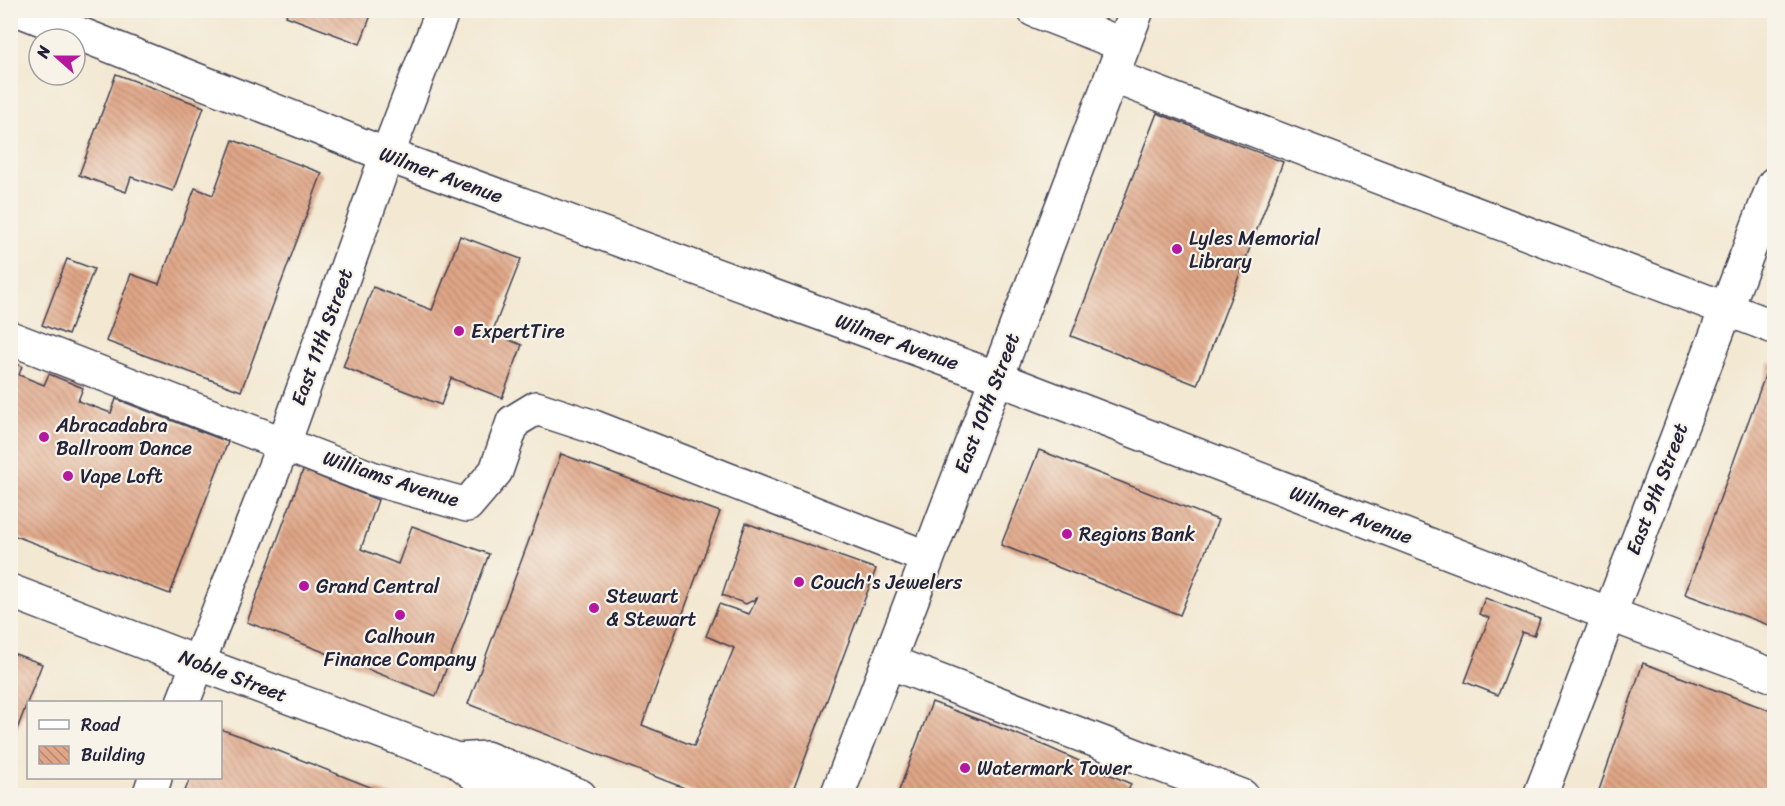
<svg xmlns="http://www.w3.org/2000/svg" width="1785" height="806" viewBox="0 0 1785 806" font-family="Sriracha,sans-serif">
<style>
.building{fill:url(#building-back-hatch)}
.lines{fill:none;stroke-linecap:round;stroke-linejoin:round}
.minor-casing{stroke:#414052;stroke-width:36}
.major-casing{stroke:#414052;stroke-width:36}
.minor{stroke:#fff;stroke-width:33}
.major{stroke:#fff;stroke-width:33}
.poi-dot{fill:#b5179e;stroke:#f7f3e8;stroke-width:2}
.labels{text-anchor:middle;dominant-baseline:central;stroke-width:4.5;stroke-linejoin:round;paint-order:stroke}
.street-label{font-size:20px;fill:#22223b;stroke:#f7f3e8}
.poi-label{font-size:20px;fill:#22223b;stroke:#f7f3e8;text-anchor:start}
</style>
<defs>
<pattern id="building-back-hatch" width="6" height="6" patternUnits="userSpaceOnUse" patternTransform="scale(1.5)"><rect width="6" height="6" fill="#e0a687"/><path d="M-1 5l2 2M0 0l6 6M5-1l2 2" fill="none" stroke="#b58770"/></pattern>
</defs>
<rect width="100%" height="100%" fill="#f7f3e8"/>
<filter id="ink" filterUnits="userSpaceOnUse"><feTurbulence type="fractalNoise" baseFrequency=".0167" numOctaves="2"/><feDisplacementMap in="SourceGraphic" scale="12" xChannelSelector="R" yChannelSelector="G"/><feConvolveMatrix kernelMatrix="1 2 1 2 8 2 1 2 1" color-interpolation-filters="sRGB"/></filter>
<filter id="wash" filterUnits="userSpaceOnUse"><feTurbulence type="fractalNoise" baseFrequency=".008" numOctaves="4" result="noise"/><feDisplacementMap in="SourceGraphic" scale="24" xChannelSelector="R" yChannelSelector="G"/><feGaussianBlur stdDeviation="1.35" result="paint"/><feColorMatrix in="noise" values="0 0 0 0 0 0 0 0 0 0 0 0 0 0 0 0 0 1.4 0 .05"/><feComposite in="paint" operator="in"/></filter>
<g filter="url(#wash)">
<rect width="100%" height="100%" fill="#f3e8d2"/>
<g id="blocks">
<!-- building -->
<path class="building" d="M288,10H373L360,44L286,16Z
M116,74L204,107L173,191L131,177L126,192L79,175Z
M1157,113L1283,162L1197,385L1071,336Z
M233,140L322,173L241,391L106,341L131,274L159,284L195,188L213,195Z
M460,236L521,259L492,333L522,345L502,398L451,378L441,405L343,367L373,287L432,310Z
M67,259L94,269L68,335L42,325Z
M10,362L22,366L19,375L44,385L49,374L83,388L78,401L111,413L116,399L228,442L170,594L10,534Z
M1770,362L1774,364V627L1685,594Z
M1039,450L1218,520L1180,615L1001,545Z
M561,454L720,512L642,725L694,746L734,648L706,636L719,604L749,614L757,598L746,604L722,595L746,523L876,569L791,796H705L468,704Z
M303,470L378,500L361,549L398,564L412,526L489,554L436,696L247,622Z
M1485,598L1540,619L1534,636L1522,632L1498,695L1465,682L1489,618L1479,614Z
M10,652L42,664L11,745H10Z
M1643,663L1774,712V796H1597Z
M932,702L1032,740L1131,784L1126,796H897Z
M220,729L243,737L393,796H183L190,778H220Z"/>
</g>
</g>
<g filter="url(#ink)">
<use href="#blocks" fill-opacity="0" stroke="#414052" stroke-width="1.5"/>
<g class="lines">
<defs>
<path id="minor" d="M19,10L387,155L997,378L1609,614L1774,676
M1034,10L1124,45
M1112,76L1774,327
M10,338L374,479L467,505L496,471L513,422L536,408L594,427L928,558
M889,662L1242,796
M183,702L284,443L387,155L443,10
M149,796L155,778
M837,796L1137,10
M1540,796L1774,184"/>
<path id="major" d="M10,591L198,663L457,760L492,788L509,796
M457,760L486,758L580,796"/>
</defs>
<!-- minor casing -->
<use href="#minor" class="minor-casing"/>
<!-- major casing -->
<use href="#major" class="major-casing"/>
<!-- minor -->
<use href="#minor" class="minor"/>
<!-- major -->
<use href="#major" class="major"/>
</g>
</g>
<!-- markers -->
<g class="poi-dot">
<circle cx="1177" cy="249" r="6"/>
<circle cx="459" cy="331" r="6"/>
<circle cx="44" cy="437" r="6"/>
<circle cx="68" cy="476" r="6"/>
<circle cx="1067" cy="534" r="6"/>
<circle cx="799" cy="582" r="6"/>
<circle cx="304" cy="586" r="6"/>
<circle cx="594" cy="608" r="6"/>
<circle cx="400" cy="615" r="6"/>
<circle cx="965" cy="768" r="6"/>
</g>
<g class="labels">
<!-- street labels -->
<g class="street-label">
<text transform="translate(441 175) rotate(20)">Wilmer Avenue</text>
<text transform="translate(322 337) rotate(-70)">East 11th Street</text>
<text transform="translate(897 342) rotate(20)">Wilmer Avenue</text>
<text transform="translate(987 403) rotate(-69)">East 10th Street</text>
<text transform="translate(391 479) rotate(18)">Williams Avenue</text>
<text transform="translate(1657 489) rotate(-69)">East 9th Street</text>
<text transform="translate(1351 515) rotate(21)">Wilmer Avenue</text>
<text transform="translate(233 676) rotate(21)">Noble Street</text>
</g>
<!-- poi labels -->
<g class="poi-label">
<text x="1189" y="238">Lyles Memorial<tspan x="1189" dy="23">Library</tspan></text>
<text x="471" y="331">ExpertTire</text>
<text x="56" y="425">Abracadabra<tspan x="56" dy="23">Ballroom Dance</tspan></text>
<text x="80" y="476">Vape Loft</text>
<text x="1079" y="534">Regions Bank</text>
<text x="811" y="582">Couch's Jewelers</text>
<text x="316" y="586">Grand Central</text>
<text x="606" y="596">Stewart<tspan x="606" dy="23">&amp; Stewart</tspan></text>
<text x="400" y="636" text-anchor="middle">Calhoun<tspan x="400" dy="23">Finance Company</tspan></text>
<text x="977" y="768">Watermark Tower</text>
</g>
</g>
<!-- margin -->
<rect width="1785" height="806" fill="none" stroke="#f7f3e8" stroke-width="36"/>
<!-- legend -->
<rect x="27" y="701" width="195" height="78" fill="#f7f3e8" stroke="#a29fa3" stroke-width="1.5"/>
<rect x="39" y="720" width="30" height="9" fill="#ffffff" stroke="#a29fa3" stroke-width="1.5"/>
<text x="81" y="731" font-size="18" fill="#22223b">Road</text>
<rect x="39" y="746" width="30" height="18" fill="url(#building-back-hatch)" stroke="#a29fa3" stroke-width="1.5"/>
<text x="81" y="761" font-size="18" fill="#22223b">Building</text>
<!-- north arrow -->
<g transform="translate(57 57) rotate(291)"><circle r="28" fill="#f7f3e8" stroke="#a29fa3" stroke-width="1.5"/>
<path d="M0-4.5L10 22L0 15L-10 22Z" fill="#b5179e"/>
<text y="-9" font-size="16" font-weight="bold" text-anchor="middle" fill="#22223b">N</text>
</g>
</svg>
